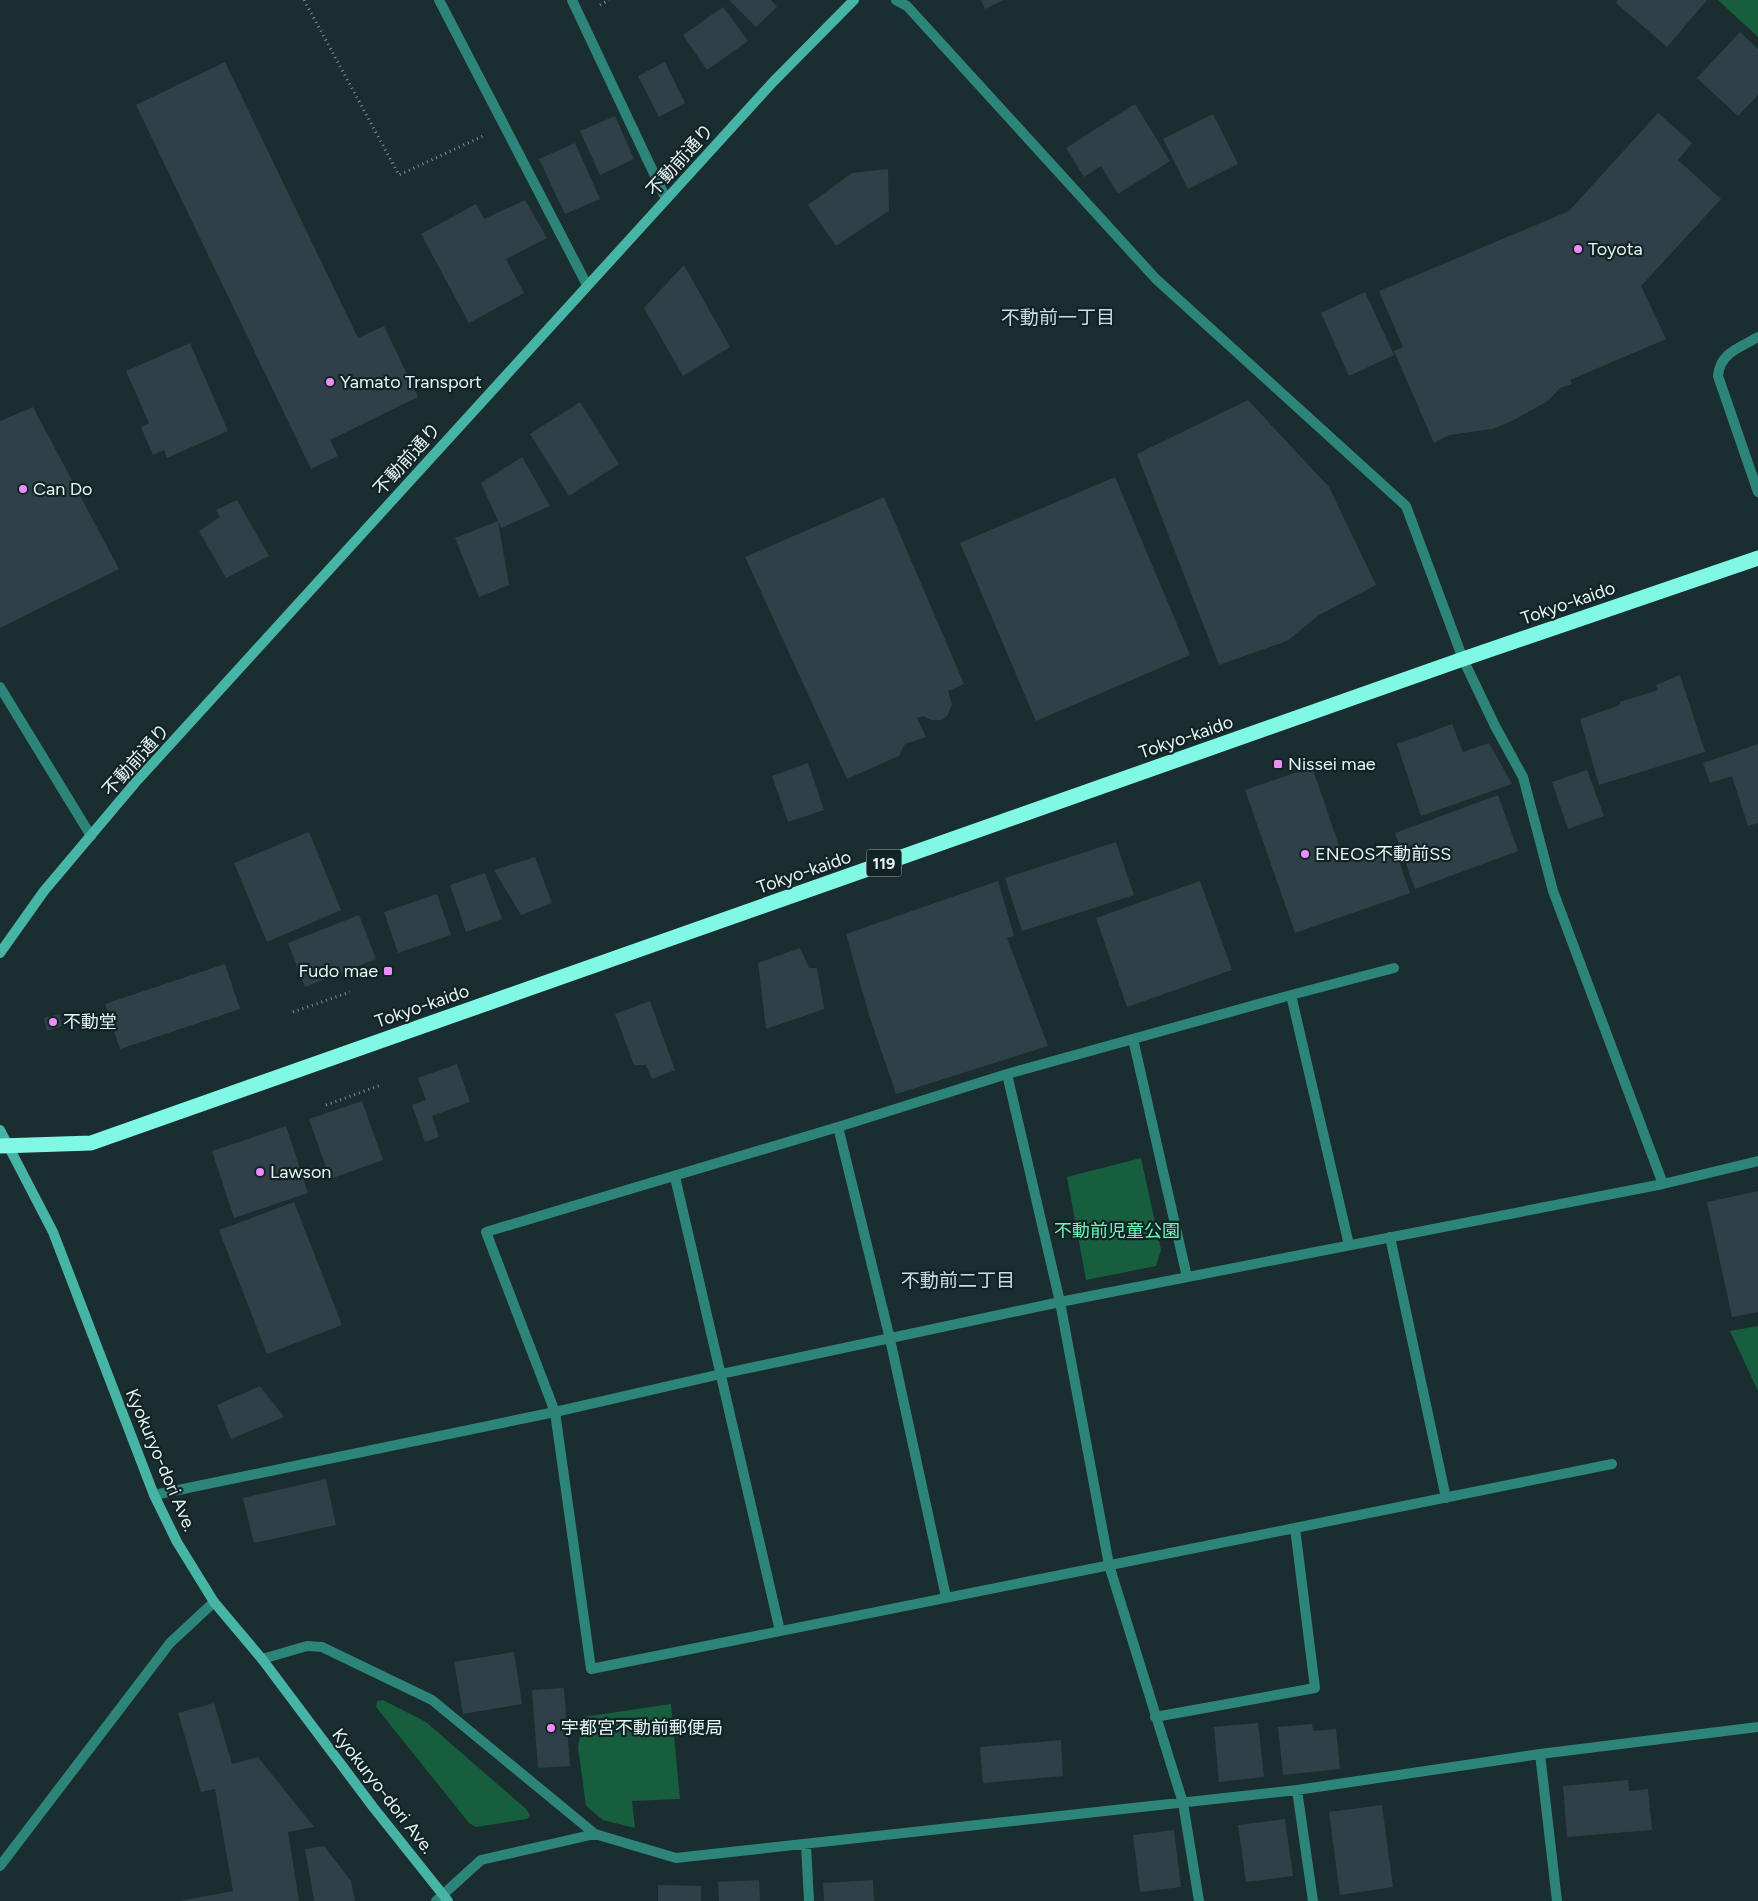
<svg xmlns="http://www.w3.org/2000/svg" width="1758" height="1901" viewBox="0 0 1758 1901" font-family="Figtree,'Noto Sans JP',sans-serif">
<style>
.green{fill:#175e3f}
.building{fill:#304048}
.lines{fill:none;stroke-linecap:round;stroke-linejoin:round}
.path{stroke:#7f8f91;stroke-width:3;stroke-dasharray:1 4;stroke-linecap:butt}
.lane{stroke:#2d857a;stroke-width:10}
.street{stroke:#2d857a;stroke-width:10}
.secondary{stroke:#47b5a6;stroke-width:10}
.highway{stroke:#7ff8e6;stroke-width:15}
.poi-dot{fill:#ee8cf8;stroke:#112325;stroke-width:2}
.labels{text-anchor:middle;dominant-baseline:central;stroke-width:4.5;stroke-linejoin:round;paint-order:stroke}
.shield{fill:#112325;stroke:#a8b5b7;stroke-width:1}
.shield-label{font-size:16px;font-weight:bold;fill:#e8f3f5}
.street-label{font-size:18px;fill:#e8f3f5;stroke:#112325}
.poi-label{font-size:18px;fill:#e8f3f5;stroke:#112325;text-anchor:start}
.park-label{font-size:18px;fill:#6cfbb6;stroke:#112325}
.neighbourhood-label{font-size:19px;fill:#c8dfe2;stroke:#112325}
</style>
<rect width="100%" height="100%" fill="#1a2d2f"/>
<!-- green -->
<path class="green" d="M1718,0H1758V37Z
M1141,1158L1161,1250L1156,1266L1086,1280L1067,1177Z
M1758,1326V1391L1730,1331Z
M383,1700L426,1722L526,1809L530,1815L527,1819L476,1827L469,1823L376,1707L377,1701Z
M671,1704L680,1799L632,1801L635,1828L603,1820L586,1806L578,1747L583,1717Z"/>
<!-- building -->
<path class="building" d="M729,0H771L777,7L756,27Z
M981,0H1004L985,9Z
M1618,0H1707L1667,47L1616,3Z
M723,7L748,41L707,70L683,35Z
M1740,32L1758,49V95L1738,116L1697,78Z
M225,62L358,338L384,326L418,397L330,440L338,456L311,469L136,105Z
M665,62L685,103L659,117L638,76Z
M1135,104L1170,161L1118,194L1101,166L1084,177L1066,148Z
M1658,113L1692,143L1678,160L1721,199L1641,286L1666,339L1570,380L1572,384L1560,388L1548,401L1510,422L1492,429L1449,435L1434,443L1394,351L1403,347L1379,291L1569,211Z
M1213,114L1238,164L1188,189L1163,139Z
M615,116L634,159L600,175L580,131Z
M575,143L600,199L565,214L539,159Z
M888,169L889,211L836,246L808,205L852,173Z
M525,200L547,238L506,259L524,293L469,323L421,234L476,204L484,219Z
M684,265L730,347L683,376L644,308Z
M1365,292L1394,355L1349,376L1321,313Z
M190,343L228,431L167,458L164,450L153,455L141,427L149,423L126,371Z
M1248,400L1329,487L1376,585L1319,615L1287,641L1219,665L1137,454Z
M580,402L619,464L569,496L530,434Z
M33,407L119,569L0,628V421Z
M522,457L550,506L501,528L498,521L509,585L479,597L455,538L498,521L481,483Z
M1115,477L1190,655L1036,721L960,543Z
M884,497L964,684L948,691L952,704L948,715L942,720H932L923,716L917,718L926,737L905,744L899,756L847,779L745,557Z
M237,500L269,556L226,578L199,531L220,517L216,510Z
M1680,675L1705,752L1599,785L1580,719L1620,705V702L1658,690L1656,685Z
M1452,724L1463,752L1489,743L1512,784L1421,816L1397,744Z
M1758,744V823L1748,826L1732,776L1710,783L1703,763Z
M808,763L824,810L788,822L772,776Z
M1312,767L1345,863L1394,846L1410,893L1295,933L1245,790Z
M1587,770L1604,816L1568,829L1552,782Z
M1498,795L1518,851L1415,889L1395,833Z
M309,832L341,910L267,942L234,863Z
M1116,842L1134,895L1022,931L1005,878Z
M535,857L552,903L521,915L494,870Z
M485,873L502,919L466,932L450,885Z
M998,881L1014,936L1007,938L1048,1046L896,1094L869,1015L846,934Z
M1200,881L1232,970L1127,1007L1096,918Z
M437,894L451,935L398,953L384,912Z
M359,915L376,959L305,987L288,943Z
M800,948L809,968H817L824,1009L766,1029L758,963Z
M225,964L240,1009L120,1049L105,1004Z
M650,1001L675,1070L652,1079L646,1065H634L615,1014Z
M59,1014L62,1026L47,1031L44,1018Z
M457,1064L470,1102L432,1116L439,1137L425,1142L412,1105L426,1100L418,1078Z
M362,1101L383,1160L330,1179L309,1119Z
M286,1126L308,1193L234,1218L212,1151Z
M1758,1191V1312L1732,1317L1707,1202Z
M294,1202L342,1325L267,1354L219,1230Z
M260,1386L284,1417L231,1439L217,1405Z
M326,1479L336,1525L254,1543L243,1498Z
M514,1652L522,1704L463,1714L454,1662Z
M564,1688L570,1766L538,1768L532,1690Z
M214,1703L232,1764L258,1757L314,1827L288,1832L299,1901H180L233,1891L215,1789L201,1792L178,1713Z
M1258,1723L1264,1777L1219,1782L1214,1727Z
M1312,1724L1313,1731L1336,1729L1340,1769L1283,1775L1278,1727Z
M1061,1740L1063,1776L983,1783L980,1747Z
M1628,1780L1629,1791L1648,1789L1652,1830L1567,1837L1563,1786Z
M1382,1805L1393,1887L1340,1895L1329,1812Z
M1285,1819L1293,1876L1246,1882L1238,1825Z
M1174,1830L1181,1887L1140,1892L1133,1835Z
M324,1846L351,1881L355,1901H314L305,1849Z
M759,1880L760,1901H719L718,1882Z
M873,1880L874,1901H824L823,1883Z
M658,1885L701,1886V1901H658Z"/>
<g class="lines">
<!-- path -->
<path class="path" d="M304,0L399,175L483,136
M600,5L609,0
M293,1012L350,992
M326,1105L381,1085"/>
<!-- lane -->
<path class="lane" d="M262,1659L307,1646L322,1647L432,1700L595,1834"/>
<!-- street -->
<path class="street" d="M439,0L587,285
M572,0L666,199
M896,0L907,6L1156,279L1406,506L1463,659L1495,726L1523,777L1553,891L1663,1184
M1758,337C1739,348 1720,353 1718,376L1758,492
M0,687L91,836
M1291,995L1007,1074L838,1127L486,1232L555,1412L591,1669L1295,1528
M1133,1039L1187,1277
M1007,1074L1060,1302L1109,1565L1183,1803L1199,1901
M838,1127L890,1339L946,1597
M675,1177L780,1631
M1390,1237L1446,1498
M1349,1245L1291,995L1394,968
M154,1495L555,1412L721,1374L1060,1302L1663,1184L1758,1161
M1155,1717L1315,1688L1295,1528L1612,1464
M1540,1754L1557,1901
M1297,1790L1313,1901
M806,1845L809,1901
M0,1866L170,1643L214,1602
M436,1901L481,1860L595,1834L676,1858L1297,1790L1540,1754L1758,1727"/>
<!-- secondary -->
<path class="secondary" d="M0,953L44,891L135,783L773,82L854,0
M0,1130L53,1232L154,1495L177,1542L214,1602L262,1659L373,1807L448,1901"/>
<!-- highway -->
<path class="highway" d="M0,1146L91,1143L1463,659L1758,558"/>
</g>
<!-- markers -->
<g class="poi-dot">
<circle cx="1578" cy="249" r="5"/>
<circle cx="330" cy="382" r="5"/>
<circle cx="23" cy="489" r="5"/>
<rect x="1273" y="759" width="10" height="10" rx="2.5"/>
<circle cx="1305" cy="854" r="5"/>
<rect x="383" y="966" width="10" height="10" rx="2.5"/>
<circle cx="53" cy="1022" r="5"/>
<circle cx="260" cy="1172" r="5"/>
<circle cx="551" cy="1728" r="5"/>
</g>
<g class="labels">
<!-- shield labels -->
<rect class="shield" x="866.5" y="849.5" width="35" height="27" rx="4"/>
<g class="shield-label">
<text x="884" y="863">119</text>
</g>
<!-- street labels -->
<g class="street-label">
<text transform="translate(680 160) rotate(-48)">不動前通り</text>
<text transform="translate(407 459) rotate(-48)">不動前通り</text>
<text transform="translate(1568 603) rotate(-19)">Tokyo-kaido</text>
<text transform="translate(1186 737) rotate(-19)">Tokyo-kaido</text>
<text transform="translate(136 760) rotate(-48)">不動前通り</text>
<text transform="translate(804 872) rotate(-19)">Tokyo-kaido</text>
<text transform="translate(422 1006) rotate(-19)">Tokyo-kaido</text>
<text transform="translate(161 1460) rotate(67)">Kyokuryo-dori Ave.</text>
<text transform="translate(383 1791) rotate(52)">Kyokuryo-dori Ave.</text>
</g>
<!-- poi labels -->
<g class="poi-label">
<text x="1588" y="249">Toyota</text>
<text x="340" y="382">Yamato Transport</text>
<text x="33" y="489">Can Do</text>
<text x="1288" y="764">Nissei mae</text>
<text x="1315" y="854">ENEOS不動前SS</text>
<text x="378" y="971" text-anchor="end">Fudo mae</text>
<text x="63" y="1022">不動堂</text>
<text x="270" y="1172">Lawson</text>
<text x="561" y="1728">宇都宮不動前郵便局</text>
</g>
<!-- park labels -->
<g class="park-label">
<text x="1117" y="1231">不動前児童公園</text>
</g>
<!-- neighbourhood labels -->
<g class="neighbourhood-label">
<text x="1058" y="317">不動前一丁目</text>
<text x="958" y="1280">不動前二丁目</text>
</g>
</g>
</svg>
